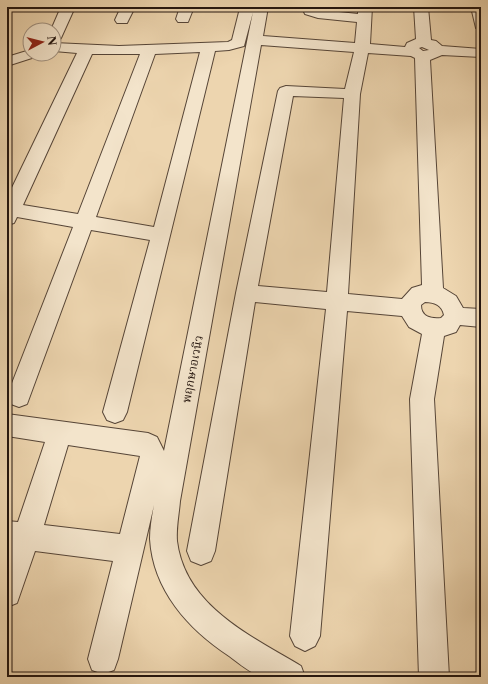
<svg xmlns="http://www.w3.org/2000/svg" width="488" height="684" viewBox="0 0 488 684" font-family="'Libre Caslon Text','Noto Serif Thai',serif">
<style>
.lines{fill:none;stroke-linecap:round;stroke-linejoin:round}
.minor-casing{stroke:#564537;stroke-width:2}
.minor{fill:#f3e4cb;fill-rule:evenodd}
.labels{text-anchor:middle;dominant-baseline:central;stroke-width:3;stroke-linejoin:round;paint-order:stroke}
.street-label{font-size:12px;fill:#23150f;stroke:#f3e4cb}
</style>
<rect width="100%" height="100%" fill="#edd5af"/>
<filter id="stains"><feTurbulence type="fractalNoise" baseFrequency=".005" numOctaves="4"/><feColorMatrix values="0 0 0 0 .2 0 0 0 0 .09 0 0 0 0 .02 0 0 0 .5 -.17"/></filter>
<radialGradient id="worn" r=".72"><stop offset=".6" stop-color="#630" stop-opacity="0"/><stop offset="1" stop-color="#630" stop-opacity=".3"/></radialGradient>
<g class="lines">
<defs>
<path id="minor" d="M61,7H75L61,38L59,41L54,42V30H51Z
M121,7H135L127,23H117L115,20Z
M180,7H194L188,22H178L176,19Z
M254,7H268L263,36L355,43L357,22L318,18L305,14L302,7H316L320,10L358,14V7H372L370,44L405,47L407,43L416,39L414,7H428L431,40L436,41L442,46L481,49V57L442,55L430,60L443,288L456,296L463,308L481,309V327L460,325L456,332L444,336L434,399L449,677H419L410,399L422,334L409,327L402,316L347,311L320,636L315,646L305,651L295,646L290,636L326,309L255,302L215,551L211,561L201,565L191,561L187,551L236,293L278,91L280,88L286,86L345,89L354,52L261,45L180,501C179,514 176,527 177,541C185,606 251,636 301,666L305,677C292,677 275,680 262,677C253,675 237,662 229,656C188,629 153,590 150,539C150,528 152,516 154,505L118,659L114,670L103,674L92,670L88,659L113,561L35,551L17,603L7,607V554L9,548L7,547V521L18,522L45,442L7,436V414L148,433L157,437L164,451ZM422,47L429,50L423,51L419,48ZM368,53L411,56L415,58L422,285L412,288L402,299L348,294L360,94ZM293,96L344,98L327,292L258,286ZM425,302C434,302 442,305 444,315L441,318C431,319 421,317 421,305ZM68,445L140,456L120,534L44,525Z
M471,7H481V29L476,28Z
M246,8L251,9L253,12L244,46L229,50L215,51L127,412L123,420L115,423L107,420L103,412L150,240L91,230L27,404L19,407L11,404L7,396L73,227L17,217L14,223L7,225V198L77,53L54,51V43L119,46L228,42L232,40L239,12L241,9ZM200,52L154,227L96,217L155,54ZM92,54H140L78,214L23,205Z
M30,50V54H37L35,57L7,66V57Z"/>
</defs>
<!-- minor casing -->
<use href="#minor" class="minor-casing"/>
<!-- minor -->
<use href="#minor" class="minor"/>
</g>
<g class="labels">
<!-- street labels -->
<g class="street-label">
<text transform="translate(192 369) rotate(-79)">พฤกษาอเวนิว</text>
</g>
</g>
<!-- margin -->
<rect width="488" height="684" fill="none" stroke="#edd5af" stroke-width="24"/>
<rect x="8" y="8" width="472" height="668" fill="none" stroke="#23150f" stroke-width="2"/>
<rect x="12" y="12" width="464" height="660" fill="none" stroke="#23150f"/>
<!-- north arrow -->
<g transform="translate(42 42) rotate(83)"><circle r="19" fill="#f3e4cb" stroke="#a09180"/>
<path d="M0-3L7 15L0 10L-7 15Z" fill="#8f2418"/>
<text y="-6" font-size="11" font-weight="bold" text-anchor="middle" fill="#23150f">N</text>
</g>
<rect width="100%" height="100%" filter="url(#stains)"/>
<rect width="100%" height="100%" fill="url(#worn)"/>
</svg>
